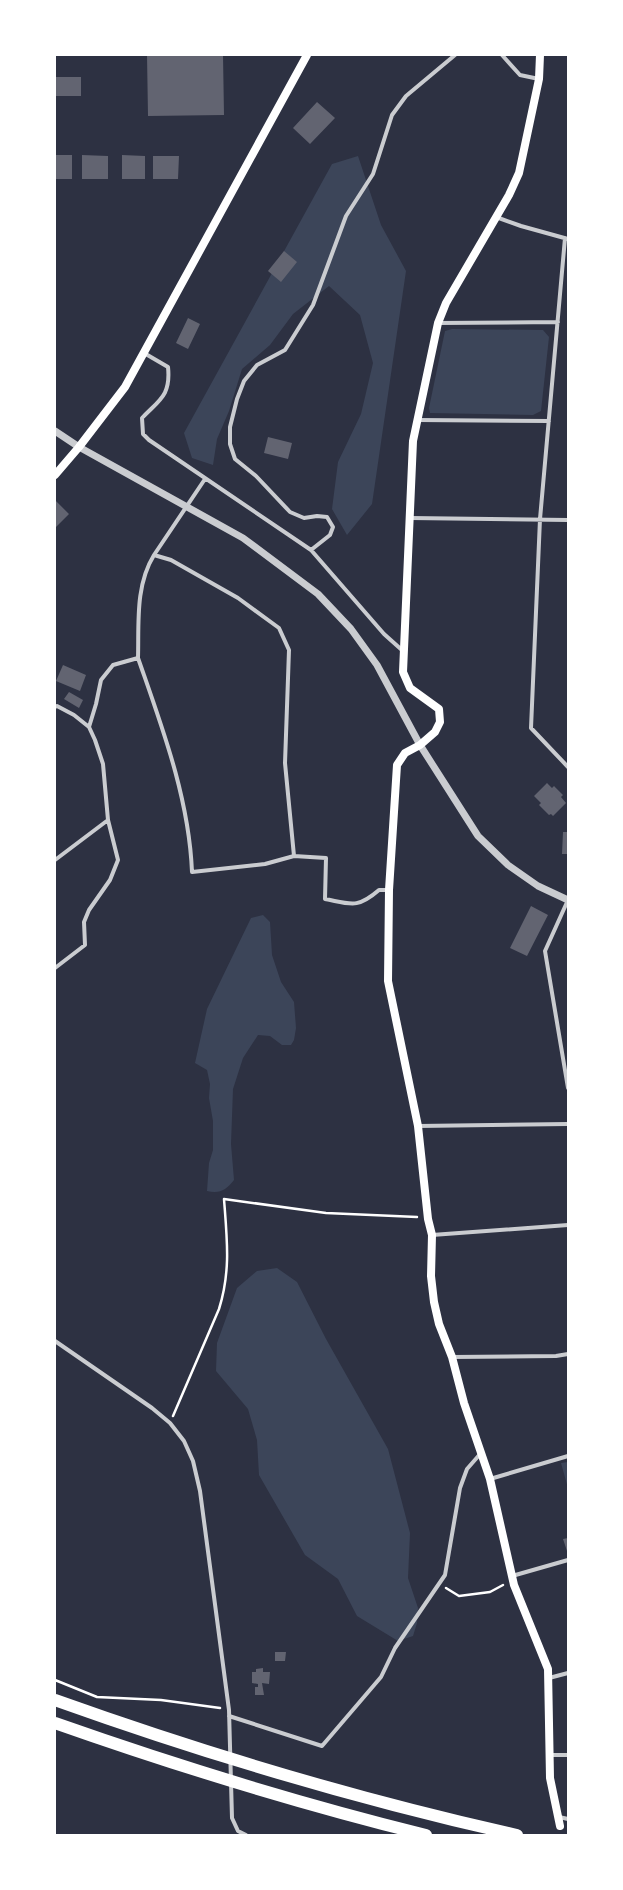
<svg xmlns="http://www.w3.org/2000/svg" width="623" height="1890" viewBox="0 0 623 1890" font-family="'Libre Baskerville',serif">
<style>
.green{fill:#3c4559}
.building{fill:#626471}
.lines{fill:none;stroke-linecap:round;stroke-linejoin:round}
.path{stroke:#fff;stroke-width:2.5}
.minor{stroke:#caccd0;stroke-width:4}
.tertiary{stroke:#caccd0;stroke-width:7}
.secondary{stroke:#fff;stroke-width:8}
.motorway{stroke:#fff;stroke-width:12}
</style>
<rect width="100%" height="100%" fill="#2d3142"/>
<!-- green -->
<path class="green" d="M358,156L381,225L406,271L372,504L347,535L332,509L338,462L361,414L373,363L360,315L329,286L293,314L270,345L242,369L229,411L217,439L213,465L192,458L184,433L332,164Z
M452,329L543,330L549,337L541,411L533,415L430,413L429,408L445,331Z
M263,915L270,922L272,955L281,982L294,1002L296,1028L294,1040L291,1045H282L270,1036L258,1035L243,1058L233,1089L231,1144L234,1180C226,1190 220,1194 207,1191L209,1163L213,1150V1121L209,1098L210,1084L207,1070L195,1063L207,1009L251,918Z
M277,1268L297,1282L326,1339L388,1449L410,1533L408,1578L418,1608L417,1623L413,1636L398,1641L357,1616L338,1579L305,1555L259,1475L257,1440L248,1409L216,1371L217,1343L237,1288L257,1271Z
M568,1462V1488L561,1463Z"/>
<!-- building -->
<path class="building" d="M147,55H223L224,115L148,116Z
M55,77H81V96H55Z
M317,102L335,118L310,144L293,128Z
M55,155H72V179H55Z
M82,155L108,156V179H82Z
M122,155L145,156V179H122Z
M153,156H179L178,179H153Z
M284,251L297,262L281,282L268,271Z
M188,318L200,324L188,349L176,343Z
M268,437L292,443L288,459L264,453Z
M55,500L69,514L55,528Z
M63,665L86,675L80,691L56,681Z
M69,692L83,700L79,708L64,699Z
M547,783L552,788L554,786L563,795L561,797L566,803L553,816L551,814L549,815L539,805L541,803L534,796Z
M563,832H568V854H562Z
M531,906L548,915L527,956L510,948Z
M568,1538V1551H567L563,1539Z
M275,1652H286L285,1661H275Z
M263,1668V1672H270L269,1684L262,1683L264,1695H255V1687H258V1684L252,1683V1672H256V1669Z"/>
<g class="lines">
<!-- path -->
<path class="path" d="M173,1416L219,1309C231,1271 227,1239 224,1199L326,1213L417,1217
M446,1588L459,1596L490,1592L503,1585
M55,1680L97,1697L161,1700L220,1708"/>
<!-- minor -->
<path class="minor" d="M502,55L520,75L539,79
M496,217L521,226L568,239
M565,238L540,519L531,728L568,767
M438,323L558,322
M144,353L168,367C171,396 159,400 142,418L143,434L149,440L311,550L384,634L403,651
M418,420L549,421
M205,479L154,555L171,560L238,598L279,628L289,650L285,763L294,856L326,858L325,899C351,904 357,909 379,890H389
M410,518L568,520
M311,550L330,535L333,527L327,517L317,516L304,518L290,512L256,476L235,459L230,444V427L237,399L244,381L257,365L285,350L313,305L346,216L373,174L392,115L406,96L455,55
M138,658C139,624 135,586 154,555
M55,707L57,706L74,715L89,727L95,740L103,764L108,820L118,860L110,880L89,910L84,922L85,945L55,968
M89,727L96,704L101,680L113,665L138,658C162,727 189,798 192,872L265,864L294,856
M55,860L108,820
M568,900L545,951L568,1088
M418,1126L568,1124
M432,1235L568,1225
M55,1341L152,1408L170,1423L184,1441L193,1461L200,1491L229,1710L232,1818L238,1831L246,1835
M452,1357L556,1356L568,1354
M490,1479L568,1456
M512,1576L568,1560
M549,1678L568,1673
M229,1716L322,1746L381,1677L395,1648L445,1575L460,1488L467,1469L481,1453
M550,1755H568
M559,1817L568,1819"/>
<!-- tertiary -->
<path class="tertiary" d="M55,431L79,447L243,538L318,594L351,629L377,665L420,745L478,836L508,865L538,886L568,900"/>
<!-- secondary -->
<path class="secondary" d="M540,55L539,79L519,173L509,195L446,303L438,323L413,441L403,672L410,688L439,709L440,722L435,732L420,745L405,753L397,765L389,890L388,981L418,1126L428,1219L432,1235L431,1276L434,1302L439,1324L452,1357L464,1403L490,1479L514,1585L548,1669L550,1778L560,1826
M55,475L79,447L125,387L307,55"/>
<!-- motorway -->
<path class="motorway" d="M55,1700C206,1754 360,1800 517,1835
M55,1723C177,1766 301,1804 426,1835"/>
</g>
<!-- border -->
<rect width="623" height="1890" fill="none" stroke="#ffffff" stroke-width="112"/>
</svg>
